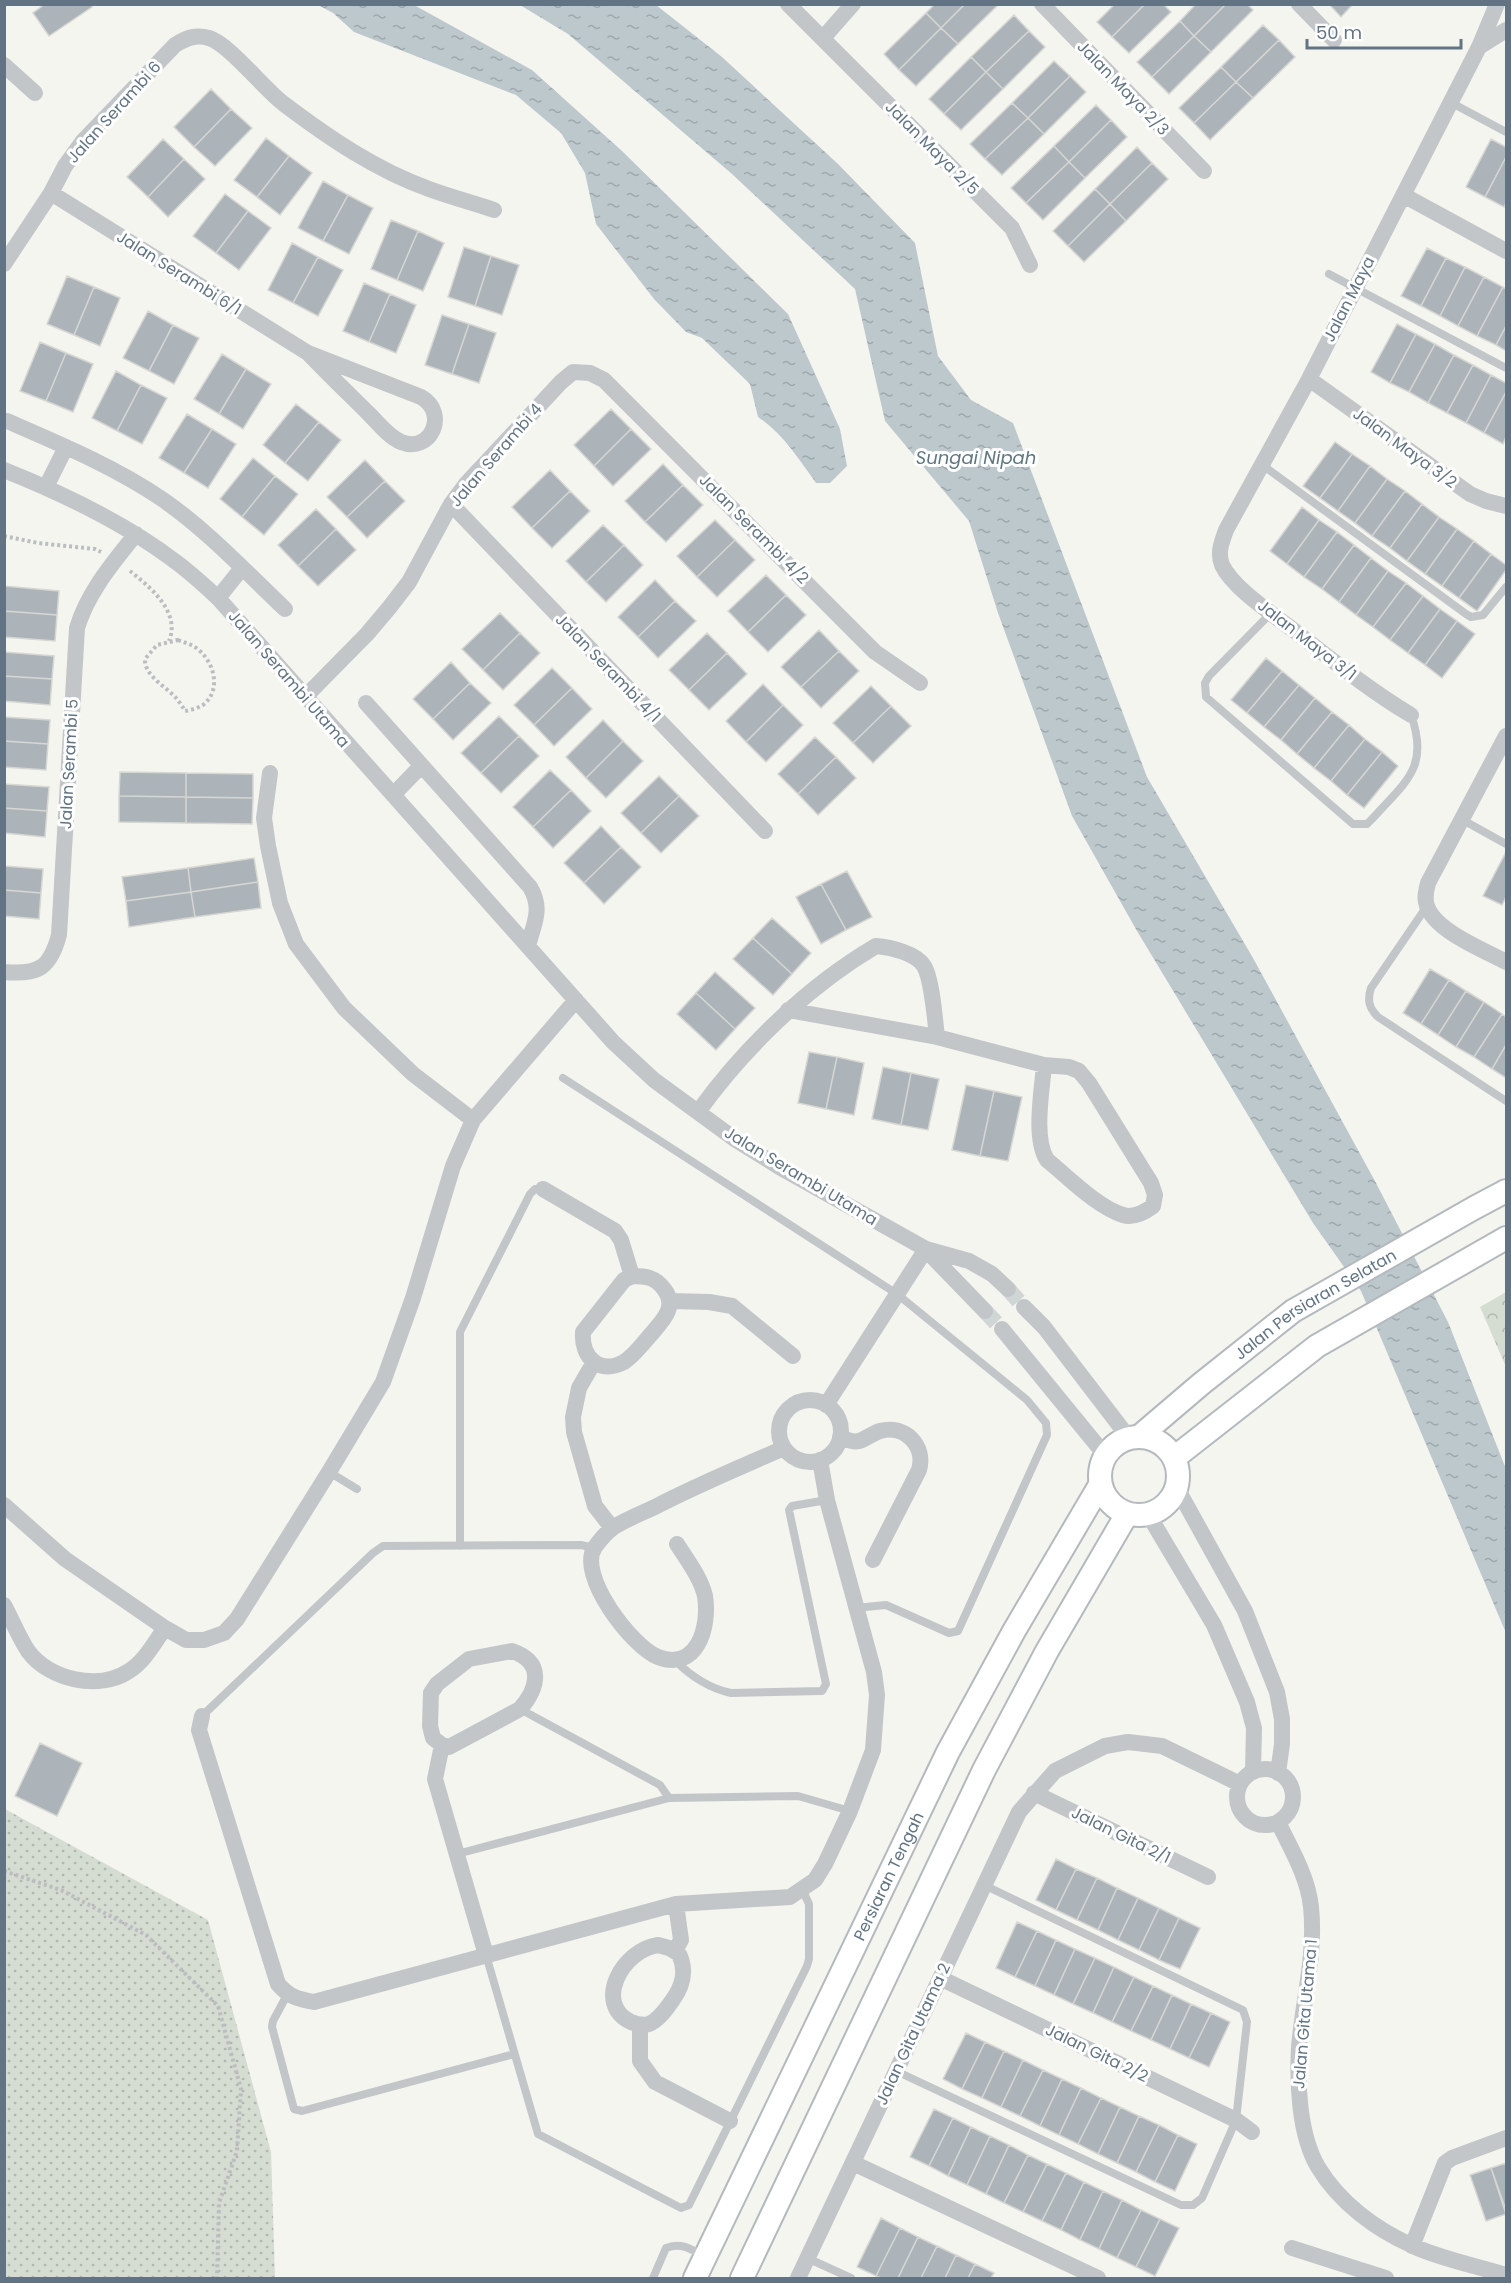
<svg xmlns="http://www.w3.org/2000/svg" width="1511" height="2283" viewBox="0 0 1511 2283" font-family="Poppins,sans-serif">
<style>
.grass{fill:url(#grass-dots)}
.forest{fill:url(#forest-crowns)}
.water{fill:url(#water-ripples)}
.building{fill:#acb4b9;stroke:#d6d6d3;stroke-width:1.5}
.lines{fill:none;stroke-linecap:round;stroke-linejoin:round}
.street-tunnel{stroke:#d0d5d5;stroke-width:16;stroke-dasharray:16 8;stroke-linecap:butt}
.secondary-casing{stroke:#b4b9be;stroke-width:26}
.path{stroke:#bbbec0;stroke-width:4;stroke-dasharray:3 3;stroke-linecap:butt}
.lane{stroke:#c2c6c9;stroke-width:8}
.street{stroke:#c2c6c9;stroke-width:16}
.secondary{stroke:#fff;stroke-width:22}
.labels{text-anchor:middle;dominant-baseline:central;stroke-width:6;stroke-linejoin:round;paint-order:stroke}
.street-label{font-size:16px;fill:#627483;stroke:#fff}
.water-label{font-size:18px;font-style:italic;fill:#5e7780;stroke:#fff}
</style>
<defs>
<pattern id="grass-dots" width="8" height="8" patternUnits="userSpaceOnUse" patternTransform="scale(1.5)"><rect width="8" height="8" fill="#d5dcd1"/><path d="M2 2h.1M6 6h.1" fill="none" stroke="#b0b7af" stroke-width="1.8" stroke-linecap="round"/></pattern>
<pattern id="forest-crowns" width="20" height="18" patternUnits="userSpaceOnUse" patternTransform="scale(1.5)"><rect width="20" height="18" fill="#d5dcd1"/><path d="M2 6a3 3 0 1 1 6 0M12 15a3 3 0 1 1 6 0" fill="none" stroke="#b0b7af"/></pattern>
<pattern id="water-ripples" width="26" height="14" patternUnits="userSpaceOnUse" patternTransform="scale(1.5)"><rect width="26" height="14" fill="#bdc8cd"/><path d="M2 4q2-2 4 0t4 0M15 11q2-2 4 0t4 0" fill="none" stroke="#9da7ac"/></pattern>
</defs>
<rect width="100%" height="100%" fill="#f5f5f0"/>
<!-- grass -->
<path class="grass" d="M5,1809L208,1920L271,2152L275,2278H5Z"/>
<!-- forest -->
<path class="forest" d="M1506,1292V1367L1480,1307Z"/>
<!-- water -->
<path class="water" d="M318,5H414L532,70L622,151L788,314L840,429L847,466L830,483H816C798,458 783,434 758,417L750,384L702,338L686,332L654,299L596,224L585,173L561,133L516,95L354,32L333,13Z
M520,5H656L722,57L838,164L915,243L938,356L971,400L1013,423L1147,777L1253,958L1376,1183L1448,1322L1506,1469V1633L1361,1291L1313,1223L1137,931L1072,816L998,613L969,521L885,421L855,289L732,174L568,34Z"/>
<!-- building -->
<path class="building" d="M45,4H91L92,7L49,36L33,13Z
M935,4H965L941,28L926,13Z
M965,4H999L958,44L941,28Z
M1115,4H1145L1112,37L1097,22Z
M1145,4H1163L1171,12L1129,53L1112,37Z
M1196,4H1226L1194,36L1180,21Z
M1226,4H1247L1253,10L1211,52L1194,36Z
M1329,4H1353L1341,17Z
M926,13L941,28L899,70L884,54Z
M1014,15L1029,31L986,72L971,57Z
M1180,21L1194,36L1152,77L1137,62Z
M1263,25L1279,40L1236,82L1221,67Z
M941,28L958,44L916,86L899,70Z
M1029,31L1045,47L1003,89L986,72Z
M1194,36L1211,52L1169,94L1152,77Z
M1279,40L1295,57L1253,98L1236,82Z
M971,57L986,72L944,114L929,99Z
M1054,61L1070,76L1028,118L1012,103Z
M1221,67L1236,82L1194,123L1179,108Z
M986,72L1003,89L961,130L944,114Z
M1070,76L1086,92L1044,134L1028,118Z
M1236,82L1253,98L1210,140L1194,123Z
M211,89L231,109L194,147L174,127Z
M1012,103L1028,118L985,159L970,144Z
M1096,105L1111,120L1069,162L1054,146Z
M231,109L252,128L215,166L194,147Z
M1028,118L1044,134L1002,175L985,159Z
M1111,120L1127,137L1085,178L1069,162Z
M266,138L289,156L257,197L234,180Z
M163,139L184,159L148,197L127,177Z
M1491,139L1506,147V157L1485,197L1466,187Z
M1054,146L1069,162L1026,203L1011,188Z
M1137,147L1152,163L1110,204L1095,189Z
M289,156L312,173L280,215L257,197Z
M1506,157V203L1504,207L1485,197Z
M184,159L205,179L168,217L148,197Z
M1069,162L1085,178L1043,220L1026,203Z
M1152,163L1168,179L1126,221L1110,204Z
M323,181L348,195L323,241L298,228Z
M1095,189L1110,204L1068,246L1053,231Z
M225,194L248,211L216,253L193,236Z
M348,195L373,208L349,254L323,241Z
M1110,204L1126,221L1084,262L1068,246Z
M248,211L271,228L239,270L216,253Z
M391,220L418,231L397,280L371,269Z
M418,231L444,243L423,291L397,280Z
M292,243L318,257L293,303L268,290Z
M464,247L491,256L475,306L448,297Z
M1427,248L1446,258L1421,306L1401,296Z
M491,256L519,265L502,315L475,306Z
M318,257L343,270L318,316L293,303Z
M1446,258L1465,267L1440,316L1421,306Z
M1465,267L1484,277L1458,326L1440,316Z
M67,276L94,287L74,335L47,324Z
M1484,277L1503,287L1477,336L1458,326Z
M364,283L390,294L369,342L343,331Z
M94,287L120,298L100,346L74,335Z
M1503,287L1506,289V326L1496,345L1477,336Z
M390,294L416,305L396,353L369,342Z
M148,311L173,325L149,371L123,358Z
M442,315L469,324L452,374L425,365Z
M469,324L496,333L479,383L452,374Z
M1397,324L1416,334L1390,383L1371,372Z
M173,325L199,338L174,384L149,371Z
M1506,326V351L1496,345Z
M1416,334L1435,344L1409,392L1390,383Z
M40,342L66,353L46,401L20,391Z
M1435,344L1454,355L1428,403L1409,392Z
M66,353L93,364L73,412L46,401Z
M222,354L246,369L219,414L194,399Z
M1454,355L1473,365L1447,413L1428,403Z
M1473,365L1491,375L1466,423L1447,413Z
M246,369L271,384L243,429L219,414Z
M116,371L141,385L117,431L92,418Z
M1491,375L1506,383V392L1484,433L1466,423Z
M141,385L167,398L142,444L117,431Z
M1506,392V437L1503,444L1484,433Z
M296,404L319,422L285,463L263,445Z
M611,409L631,429L594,466L574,445Z
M187,414L212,429L184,473L159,458Z
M319,422L341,440L308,481L285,463Z
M212,429L236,444L208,488L184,473Z
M631,429L651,449L613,486L594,466Z
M1335,442L1352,454L1320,498L1303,486Z
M1352,454L1370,466L1338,511L1320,498Z
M253,458L275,476L242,517L220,499Z
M365,460L385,481L347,517L327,497Z
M663,464L683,485L645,522L625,501Z
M1370,466L1387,479L1355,523L1338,511Z
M550,470L570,491L532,528L512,507Z
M275,476L298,494L264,535L242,517Z
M1387,479L1405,491L1372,536L1355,523Z
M385,481L405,501L367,538L347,517Z
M683,485L703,505L666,542L645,522Z
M570,491L590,511L552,548L532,528Z
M1405,491L1422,504L1390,548L1372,536Z
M1422,504L1439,517L1407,561L1390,548Z
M1302,507L1319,520L1287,564L1270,551Z
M316,509L336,529L298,566L278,545Z
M1439,517L1457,529L1425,574L1407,561Z
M715,520L735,540L697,577L677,556Z
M1319,520L1337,532L1304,577L1287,564Z
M603,525L624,545L586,582L566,561Z
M336,529L356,550L318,586L298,566Z
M1457,529L1474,541L1442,586L1425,574Z
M1337,532L1354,545L1322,589L1304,577Z
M735,540L755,560L717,597L697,577Z
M1474,541L1491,554L1459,598L1442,586Z
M624,545L643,565L606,602L586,582Z
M1354,545L1371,558L1339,602L1322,589Z
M1491,554L1506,565V570L1477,611L1459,598Z
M1371,558L1388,571L1356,615L1339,602Z
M1388,571L1406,583L1373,627L1356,615Z
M766,575L786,595L748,632L728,611Z
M655,580L675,601L638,637L618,617Z
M1406,583L1423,596L1390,640L1373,627Z
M4,586L59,591L57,615L4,611Z
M786,595L806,615L768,652L748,632Z
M1423,596L1440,609L1408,653L1390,640Z
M675,601L696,621L658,658L638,637Z
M1440,609L1457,621L1425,665L1408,653Z
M4,611L57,615L55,641L4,637Z
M500,613L520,633L483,670L462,649Z
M1457,621L1475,634L1442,678L1425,665Z
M819,630L839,651L801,687L781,667Z
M520,633L540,653L503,690L483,670Z
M707,633L727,653L689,690L669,670Z
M839,651L859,671L821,708L801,687Z
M4,652L54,656L52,679L4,676Z
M727,653L747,674L709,710L689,690Z
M1266,658L1282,671L1247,713L1231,700Z
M451,662L470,683L433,719L413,699Z
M552,668L572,688L534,725L514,705Z
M1282,671L1299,685L1264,727L1247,713Z
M4,676L52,679L50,705L4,701Z
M470,683L491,703L453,740L433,719Z
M763,684L783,705L746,742L726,721Z
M1299,685L1315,698L1281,740L1264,727Z
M871,686L891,706L853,743L833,723Z
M572,688L592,709L554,746L534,725Z
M1315,698L1332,712L1297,754L1281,740Z
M783,705L803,725L766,762L746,742Z
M891,706L911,726L873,763L853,743Z
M1332,712L1349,725L1314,768L1297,754Z
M499,716L519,736L481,773L461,753Z
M4,717L50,720L48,744L4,741Z
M603,720L623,741L586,778L566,757Z
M1349,725L1365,739L1331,781L1314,768Z
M519,736L539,756L501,793L481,773Z
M815,737L836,757L798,794L778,774Z
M1365,739L1382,752L1347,795L1331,781Z
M4,741L48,744L46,770L4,767Z
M623,741L643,761L606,798L586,778Z
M1382,752L1398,766L1364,808L1347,795Z
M836,757L856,778L818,815L798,794Z
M550,770L571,790L533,827L513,807Z
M120,772L186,773V797L119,796Z
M186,773L253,774V798L186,797Z
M659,776L679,796L641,833L621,813Z
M4,784L49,787L47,811L4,808Z
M571,790L591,811L553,848L533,827Z
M119,796L186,797V823L119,822Z
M679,796L699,816L661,853L641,833Z
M186,797L253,798L252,824L186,823Z
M4,808L47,811L45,837L4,833Z
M601,826L621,847L584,883L564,863Z
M621,847L641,867L604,904L584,883Z
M1506,852V897L1502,905L1483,896Z
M254,858L258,882L191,892L188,868Z
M4,866L43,869L41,893L4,890Z
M188,868L191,892L126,901L122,877Z
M847,871L872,917L846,930L821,884Z
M258,882L261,908L195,917L191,892Z
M821,884L846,930L821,944L796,897Z
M4,890L41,893L39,919L4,916Z
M191,892L195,917L129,927L126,901Z
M772,918L811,953L792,974L753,938Z
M753,938L792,974L773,995L733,959Z
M1430,969L1449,980L1421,1024L1403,1013Z
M715,972L755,1008L735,1029L696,993Z
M1449,980L1466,991L1438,1035L1421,1024Z
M1466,991L1484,1002L1456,1047L1438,1035Z
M696,993L735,1029L716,1050L677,1014Z
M1484,1002L1502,1014L1474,1057L1456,1047Z
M1502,1014L1506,1017V1045L1492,1069L1474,1057Z
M1506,1045V1078L1492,1069Z
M809,1052L837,1057L826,1109L798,1103Z
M837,1057L864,1063L854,1115L826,1109Z
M883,1067L911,1073L901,1125L872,1119Z
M911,1073L939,1079L928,1130L901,1125Z
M966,1085L994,1091L980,1156L952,1150Z
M994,1091L1022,1097L1008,1161L980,1156Z
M40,1743L82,1763L57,1816L15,1796Z
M1056,1859L1076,1869L1056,1910L1036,1900Z
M1076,1869L1097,1878L1077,1920L1056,1910Z
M1097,1878L1117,1888L1098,1930L1077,1920Z
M1117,1888L1138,1898L1118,1940L1098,1930Z
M1138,1898L1159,1908L1139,1950L1118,1940Z
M1159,1908L1179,1918L1159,1960L1139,1950Z
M1179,1918L1200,1928L1180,1969L1159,1960Z
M1017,1922L1037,1931L1015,1977L996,1968Z
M1037,1931L1056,1940L1035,1986L1015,1977Z
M1056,1940L1075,1949L1054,1995L1035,1986Z
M1075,1949L1095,1958L1073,2004L1054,1995Z
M1095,1958L1114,1967L1093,2013L1073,2004Z
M1114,1967L1134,1977L1112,2022L1093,2013Z
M1134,1977L1153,1986L1131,2031L1112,2022Z
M1153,1986L1172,1995L1151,2040L1131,2031Z
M1172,1995L1191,2004L1170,2049L1151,2040Z
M1191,2004L1211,2013L1189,2058L1170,2049Z
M1211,2013L1230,2022L1209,2067L1189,2058Z
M966,2033L985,2042L962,2089L943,2079Z
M985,2042L1004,2051L982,2098L962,2089Z
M1004,2051L1023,2060L1001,2107L982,2098Z
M1023,2060L1043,2070L1020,2116L1001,2107Z
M1043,2070L1062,2079L1040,2126L1020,2116Z
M1062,2079L1081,2088L1059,2135L1040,2126Z
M1081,2088L1101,2098L1078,2144L1059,2135Z
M1101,2098L1120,2107L1098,2154L1078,2144Z
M1120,2107L1139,2116L1117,2163L1098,2154Z
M934,2109L953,2118L929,2166L910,2157Z
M1139,2116L1159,2125L1136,2172L1117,2163Z
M953,2118L971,2127L948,2176L929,2166Z
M1159,2125L1178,2135L1155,2182L1136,2172Z
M971,2127L990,2136L967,2185L948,2176Z
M1178,2135L1197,2144L1175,2191L1155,2182Z
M990,2136L1009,2145L986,2194L967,2185Z
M1009,2145L1028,2155L1004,2203L986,2194Z
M1028,2155L1047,2164L1023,2212L1004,2203Z
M1506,2163V2210L1491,2168Z
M1047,2164L1066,2173L1042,2221L1023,2212Z
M1491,2168L1506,2214L1486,2221L1470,2175Z
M1066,2173L1084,2182L1061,2230L1042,2221Z
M1084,2182L1103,2191L1080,2240L1061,2230Z
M1103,2191L1122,2200L1099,2249L1080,2240Z
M1122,2200L1141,2210L1117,2258L1099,2249Z
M1141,2210L1160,2219L1136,2267L1117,2258Z
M881,2218L900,2228L876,2276L857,2267Z
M1160,2219L1179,2228L1155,2276L1136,2267Z
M900,2228L918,2237L898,2278H881L876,2276Z
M918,2237L937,2246L921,2278H898Z
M937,2246L956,2255L945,2278H921Z
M956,2255L975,2264L968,2278H945Z
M975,2264L994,2273L991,2278H968Z"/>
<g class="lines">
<!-- street-tunnel -->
<path class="street-tunnel" d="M1008,1289L1024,1307
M985,1311L1002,1329"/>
<defs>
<g id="secondary">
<path id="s1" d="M1140,1436L1201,1384L1293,1311L1474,1208L1506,1191"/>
<circle cx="1139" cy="1476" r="39"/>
<path d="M1174,1458L1317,1346L1506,1238"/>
<path id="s2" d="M695,2278L948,1752L1014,1631L1100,1485"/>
<path d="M742,2278L984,1770L1047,1651L1127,1514"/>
</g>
</defs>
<!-- secondary casing -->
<use href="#secondary" class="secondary-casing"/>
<!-- path -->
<path class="path" d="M4,536L38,543L95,549L101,552
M130,571C150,587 181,612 169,641
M178,640C186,643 194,645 200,651C215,665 221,691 203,705C198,708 191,710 185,711C183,707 180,703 177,699C167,687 144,676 145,659L157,645Z
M4,1871L61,1890L146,1935L218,2006L241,2089L237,2151L219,2203L217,2278"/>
<!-- lane -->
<path class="lane" d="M1450,102L1506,132
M1329,274L1506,368
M1261,464L1466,614L1471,617L1483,615L1506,587
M1271,613L1209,676L1205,683L1206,697L1353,824H1367L1372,819C1405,782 1430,768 1411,715
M1461,819L1506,844
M1427,906L1371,988C1367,1000 1369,1008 1378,1017L1506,1101
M563,1078L897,1294L1027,1400L1046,1423L1047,1435L958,1631L949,1633L886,1605L855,1608
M329,1472L357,1489
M460,1546V1332L530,1194L535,1189H543
M676,1661C690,1676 711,1689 731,1693L822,1691L826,1684L789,1510L792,1506L827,1500
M520,1709L660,1785L669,1798
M202,1716L373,1553L383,1546L581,1545L594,1548
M457,1854L669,1798L798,1796L850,1811
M486,1955L538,2134L681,2208L689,2205L807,1966L809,1959V1904L802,1889
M287,1995L273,2021L272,2027L294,2109L302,2111L514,2054
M896,2071L1181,2205H1193L1202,2198L1236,2120L1247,2022L1243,2010L984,1885
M807,2258L851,2278
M653,2278L666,2248C681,2242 691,2249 704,2256"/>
<!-- street -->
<path class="street" d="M788,4L1012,228L1030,265
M1042,4L1204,171
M1299,4L1334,40
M823,38L853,4
M1479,47L1506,30
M4,65L35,93
M51,193L308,353L421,397C449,413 431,454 401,442C389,437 379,424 370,415C349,394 328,374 308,353
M1403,195L1506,251
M4,264L51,193L65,166L83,141L175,45C186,38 196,34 209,38C229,44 264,89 284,104C329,138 376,170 429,189C451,197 473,203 494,210
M1309,379L1470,494L1486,501L1506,506
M7,421C60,444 115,467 162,499C207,530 246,572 285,609
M4,470C64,494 125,523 176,562C191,573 205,586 218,598L613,1042L654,1080L736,1140L781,1168L926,1249L969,1261L992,1274L1008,1289
M46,487L66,447
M451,504L765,831
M218,598L242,568
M305,697L367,634L389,608L409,582L451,504L466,484L561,382L573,372L590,373L604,380L875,652L920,683
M366,703L530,887C543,909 534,923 528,946
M1411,715C1369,690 1331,659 1292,629C1271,613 1233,588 1222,565C1217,552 1222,542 1226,530L1309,379L1479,47L1497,4
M1506,736L1428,883C1426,891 1424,898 1427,906C1435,931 1484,950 1506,962
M270,773L264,818L268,846L280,903L296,944L344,1008L413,1074L473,1120
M393,795L421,766
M4,972C39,975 50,968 59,935L77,628C88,592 112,564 136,534
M788,1010L937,1037L1044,1065L1069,1067L1079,1071L1089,1083L1151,1183L1155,1195L1153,1206C1145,1212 1133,1218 1123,1215C1097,1207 1068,1177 1047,1160C1033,1138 1042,1091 1044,1065
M698,1112C744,1048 808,986 876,946C890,947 916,953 924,966C932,979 935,1020 937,1037
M543,1189L615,1231L621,1240L632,1276
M926,1250L985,1311
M632,1276C646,1276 655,1277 664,1289C679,1308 660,1323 647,1339C640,1347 633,1356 624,1362C600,1375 581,1358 583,1332L624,1280Z
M671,1301L709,1302L732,1306L793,1356
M1024,1307L1044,1327L1129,1438
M1002,1329L1105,1455
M594,1362L579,1388L573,1417L574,1432L595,1506L612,1528
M779 1431a31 31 0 1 1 62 0a31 31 0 1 1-62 0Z
M826,1405L926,1249
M840,1437C846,1439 852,1443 859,1441C866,1439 873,1433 880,1431C905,1424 926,1446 919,1470L873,1560
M1177,1488L1245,1611L1277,1692L1282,1719V1744L1278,1773
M4,1505L65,1559L165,1628L186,1640H204L224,1633L237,1619L329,1472L383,1382L413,1298L453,1166L473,1120L576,1000
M1148,1514L1214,1625L1247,1702L1254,1728L1253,1772
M677,1544C687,1560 701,1578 705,1596C710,1627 697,1672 658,1657C632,1647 576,1574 595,1547C600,1540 608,1531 614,1527C627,1519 642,1513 655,1507C697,1485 741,1467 784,1448
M4,1605C12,1620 19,1637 28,1651C49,1680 99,1691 129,1671C145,1661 154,1643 165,1628
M512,1651C544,1662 539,1687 520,1709L449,1747L442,1745L433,1738L430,1726L431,1693L437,1684L469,1659Z
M202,1716L199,1730L278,1984C289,1997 298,1999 314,2002L676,1904L790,1897L815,1880L825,1864L850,1811L873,1750L877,1695L874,1672L827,1500L820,1460
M442,1745L435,1779L486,1955
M1237 1797a28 28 0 1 1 56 0a28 28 0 1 1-56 0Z
M1034,1793L1208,1877
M1278,1822C1291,1849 1308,1877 1311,1907C1316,1954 1303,2000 1299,2047C1297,2083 1299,2135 1318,2167C1339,2202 1375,2229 1411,2245C1437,2258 1477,2266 1506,2275
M658,1945L669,1948L679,1954C687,1971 683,1986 672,2001C666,2009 659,2020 649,2024C643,2026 636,2024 631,2022C593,2004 622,1950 658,1945Z
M675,1951L681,1940L676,1904
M940,1978L1236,2120L1252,2132
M640,2025V2061L655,2082L730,2121
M853,2163L1098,2278
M1412,2246L1445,2163L1452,2158L1506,2138
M1292,2248L1386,2278
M798,2278L1019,1812L1055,1771L1105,1746L1128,1742L1162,1746L1240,1784"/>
<!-- secondary -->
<use href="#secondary" class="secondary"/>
</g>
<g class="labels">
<!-- street labels -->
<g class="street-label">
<text transform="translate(1123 88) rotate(46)">Jalan Maya 2/3</text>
<text transform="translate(114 112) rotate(-48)">Jalan Serambi 6</text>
<text transform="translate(932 148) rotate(45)">Jalan Maya 2/5</text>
<text transform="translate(179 273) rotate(32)">Jalan Serambi 6/1</text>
<text transform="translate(1349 299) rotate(-63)">Jalan Maya</text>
<text transform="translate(1405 448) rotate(36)">Jalan Maya 3/2</text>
<text transform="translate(496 455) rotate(-49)">Jalan Serambi 4</text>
<text transform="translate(754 529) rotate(45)">Jalan Serambi 4/2</text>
<text transform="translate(1307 640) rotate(38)">Jalan Maya 3/1</text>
<text transform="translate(608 668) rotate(46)">Jalan Serambi 4/1</text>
<text transform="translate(289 679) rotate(49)">Jalan Serambi Utama</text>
<text transform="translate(69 764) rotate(-87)">Jalan Serambi 5</text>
<text transform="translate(801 1176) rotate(31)">Jalan Serambi Utama</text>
<text stroke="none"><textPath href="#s1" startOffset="220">Jalan Persiaran Selatan</textPath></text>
<text transform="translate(1121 1835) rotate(26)">Jalan Gita 2/1</text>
<text stroke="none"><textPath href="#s2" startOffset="446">Persiaran Tengah</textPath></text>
<text transform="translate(1305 2014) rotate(-85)">Jalan Gita Utama 1</text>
<text transform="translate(913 2034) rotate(-65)">Jalan Gita Utama 2</text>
<text transform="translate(1097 2053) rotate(26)">Jalan Gita 2/2</text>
</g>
<!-- water labels -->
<g class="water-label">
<text x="976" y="457">Sungai Nipah</text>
</g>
</g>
<!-- border -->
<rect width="1511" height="2283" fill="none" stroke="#627483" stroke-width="12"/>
<!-- scale -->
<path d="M1307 39v9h154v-9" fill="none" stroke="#627483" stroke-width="3"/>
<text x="1316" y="39" font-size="18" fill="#627483" stroke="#ffffff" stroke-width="4.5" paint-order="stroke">50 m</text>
</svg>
